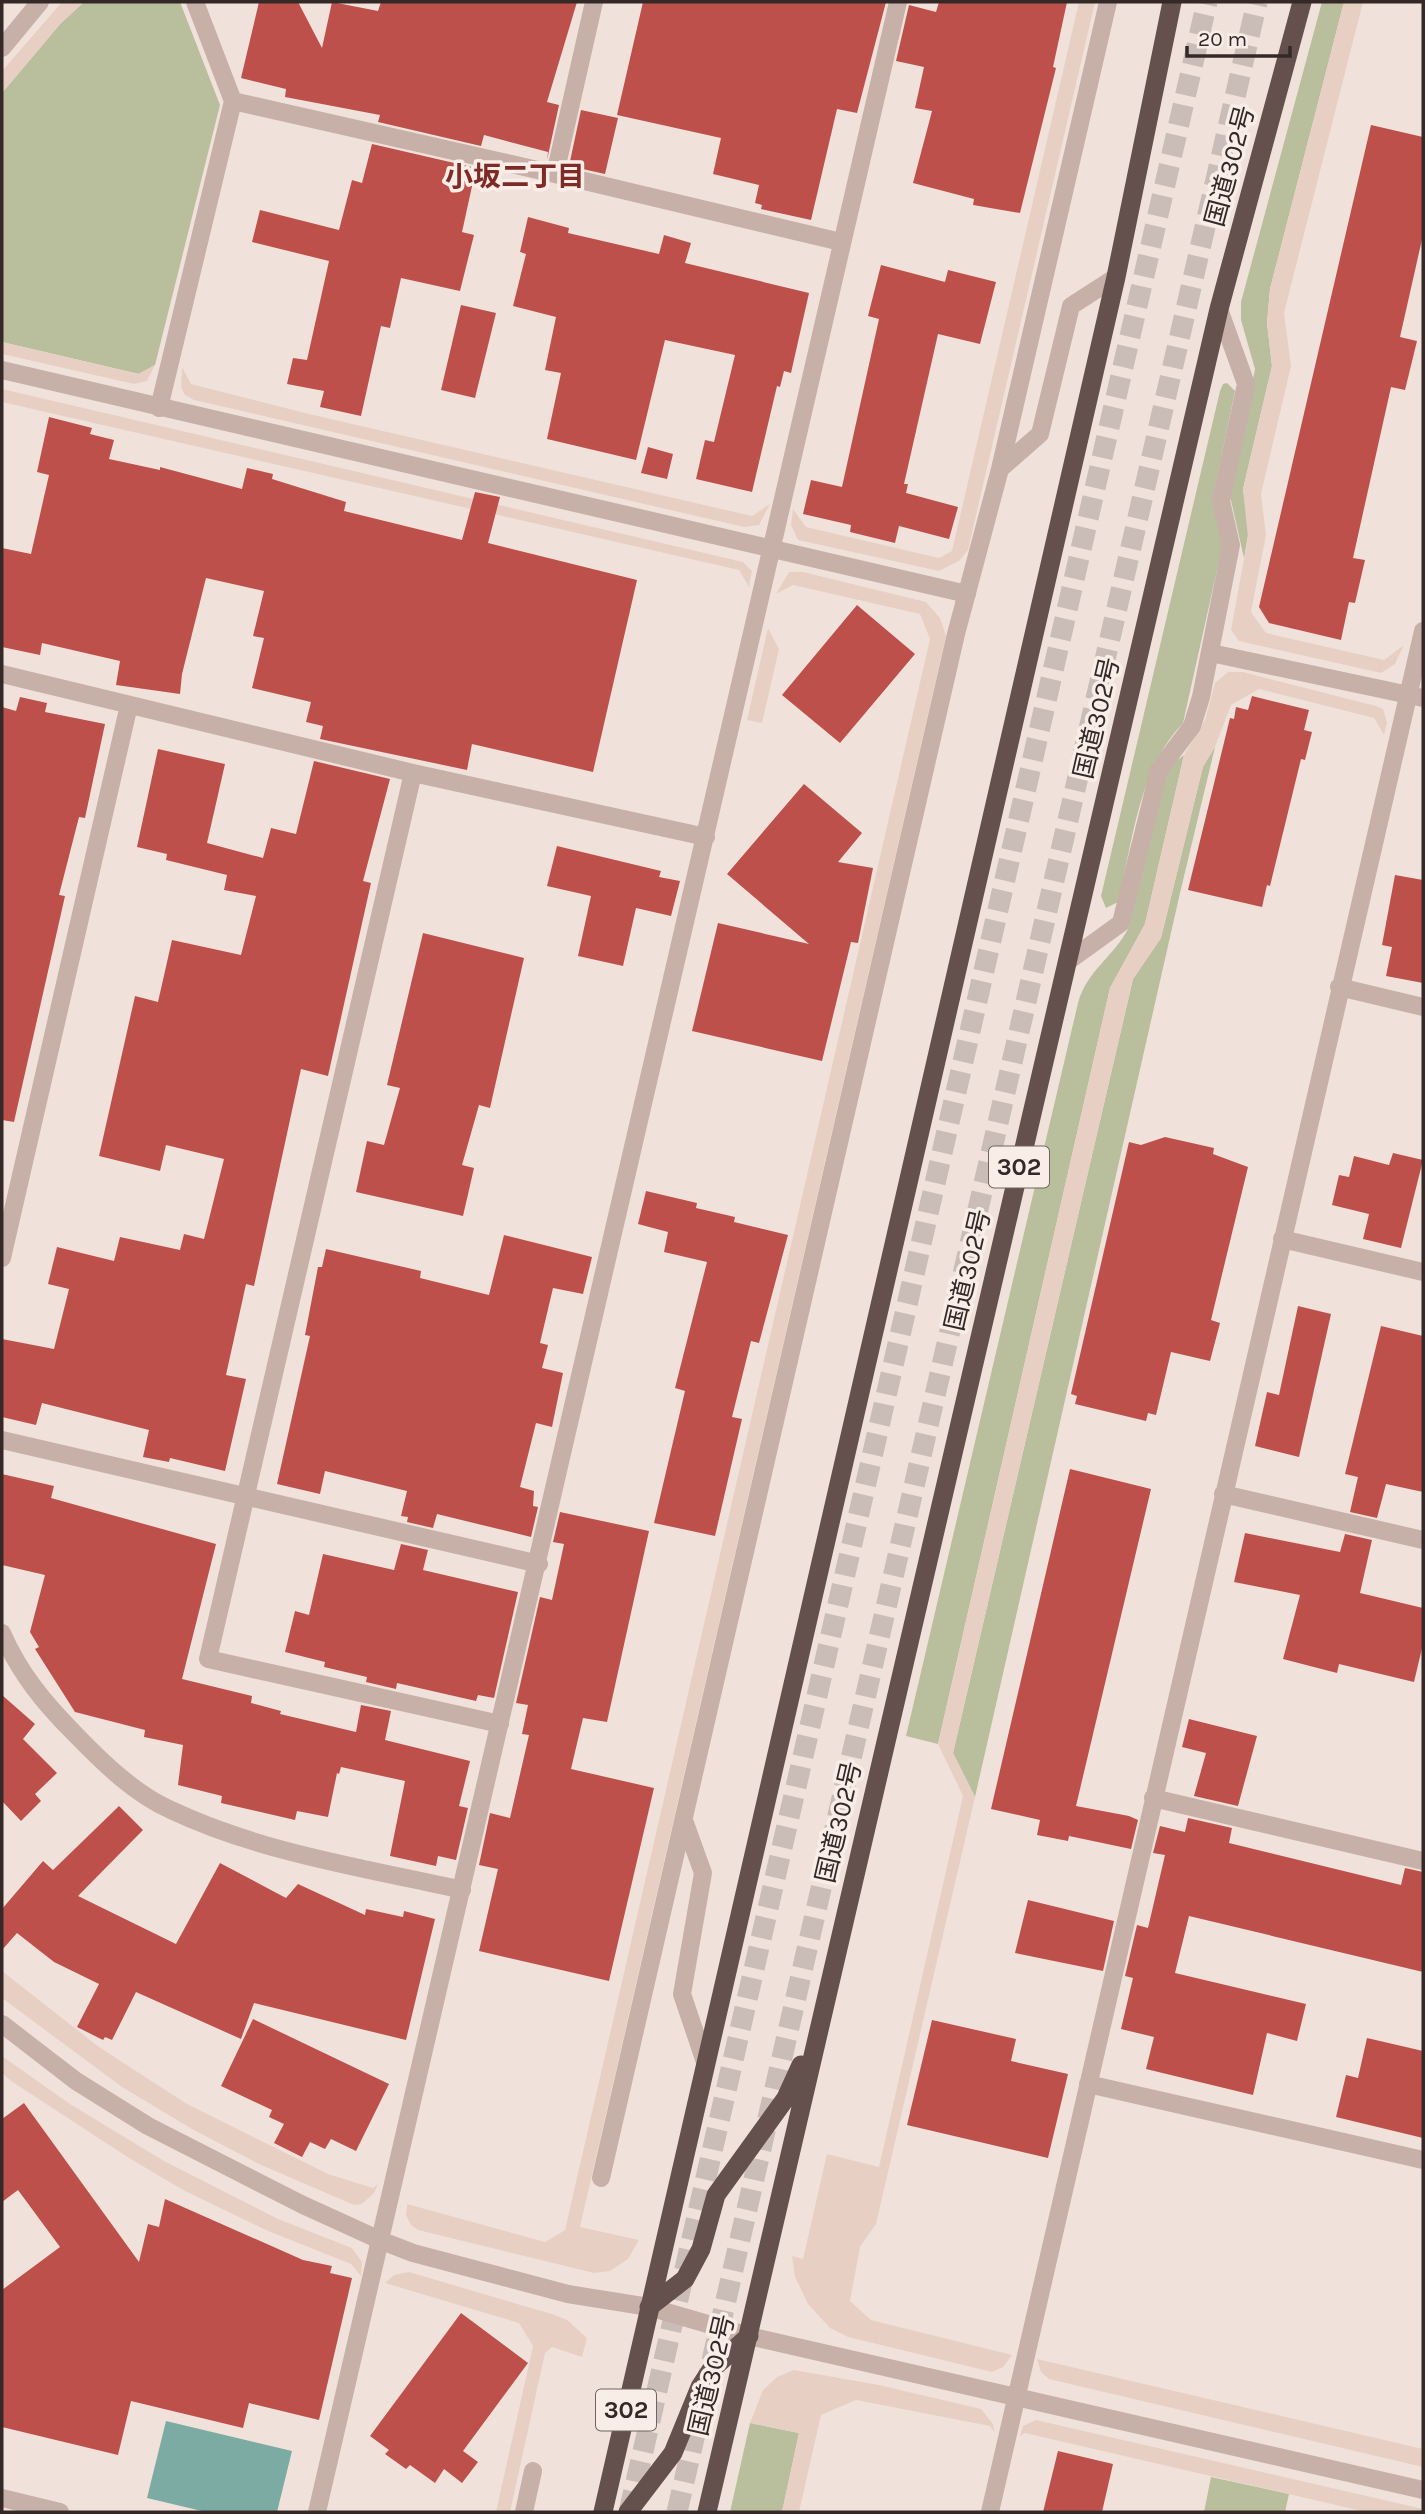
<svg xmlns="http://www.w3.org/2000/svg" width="1425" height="2514" viewBox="0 0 1425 2514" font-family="Karla,'Noto Sans JP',sans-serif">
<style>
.green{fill:#b9be9c}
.plaza{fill:#e7d0c3}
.water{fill:#7caba4}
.building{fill:#be504b}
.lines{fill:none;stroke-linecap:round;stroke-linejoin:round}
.motorway-tunnel{stroke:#cabdb7;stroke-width:21;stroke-dasharray:21 10;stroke-linecap:butt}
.minor{stroke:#c7b0a8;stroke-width:18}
.tertiary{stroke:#c7b0a8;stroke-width:18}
.trunk{stroke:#64504c;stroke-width:19}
.labels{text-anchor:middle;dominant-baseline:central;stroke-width:7;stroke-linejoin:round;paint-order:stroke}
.shield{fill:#f8ede7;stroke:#6f6461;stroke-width:2}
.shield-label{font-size:24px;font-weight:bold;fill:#342927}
.street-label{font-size:26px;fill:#342927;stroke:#f8ede7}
.neighbourhood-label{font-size:28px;font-weight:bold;fill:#7e2a26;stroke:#f8ede7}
</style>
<rect width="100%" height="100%" fill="#f0e2db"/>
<!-- green -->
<path class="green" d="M84,2H180L220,105L155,365L139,374L2,342V93L61,23Z
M1322,2H1344L1270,289L1267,323L1272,366L1243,489L1249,529L1244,558L1230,496L1255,369L1241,320V302Z
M1227,383L1235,391L1212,502L1223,543L1183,723C1138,770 1133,841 1118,902L1106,908L1101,896L1220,391L1223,384Z
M1215,747L1180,893L975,1797L953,1753L1133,979L1161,938L1203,766Z
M1184,755L1145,924L1110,988L938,1744L906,1736L1078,1003C1087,970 1114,957 1129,927L1166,776L1171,765Z
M750,2423L799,2433L782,2512H730Z
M1211,2477L1289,2494L1285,2512H1204Z"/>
<!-- plaza -->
<path class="plaza" d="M62,2H84L61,23L2,93V71Z
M1079,2H1095L968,550L959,561L939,571L798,540L791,525L793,509L806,527L939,558L952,551Z
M1344,2H1363L1284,313L1291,366L1261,494L1266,535L1251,612L1266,633L1384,660L1404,645L1395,664L1381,673L1239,641L1231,630L1248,537L1243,489L1272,366L1267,323L1270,289Z
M2,342L138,374L155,365L147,381L134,384L2,354Z
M182,367L191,384L309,414L752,516L770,504L759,525L744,527L194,400L185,395L181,387Z
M2,389L743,562L752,571L749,587L739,570L2,402Z
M789,572H803L926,602L940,618L946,636L580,2227L639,2240L628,2259L610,2271L594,2273L418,2230L411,2225L406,2215L407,2204L545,2242L565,2230L930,639L920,614L793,585L776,594Z
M768,628L779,649L762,723L747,720Z
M1228,672H1243L1376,706L1383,709L1387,722L1384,735L1374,718L1259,689L1231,705L1215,747L1203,767L1161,938L1133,979L953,1753L975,1797L876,2224L860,2247L850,2301L871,2320L1012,2355L1003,2367L992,2372L848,2337L830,2328L808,2304L795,2277L792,2256L803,2259L827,2154L879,2167L963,1796L938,1744L1110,988L1145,924L1184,755L1205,720L1215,683Z
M2,1971L99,2047L187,2104L328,2174L373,2188L378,2184L374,2193L362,2204L354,2205L259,2164L192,2129L122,2087L2,1998Z
M2,2056L70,2104L164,2161L278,2219L352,2248L362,2262L361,2276L351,2264L268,2231L183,2190L129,2158L11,2081L2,2073Z
M409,2272L555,2315L567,2320L587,2338L582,2357L552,2347L545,2353L510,2512H496L533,2346L519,2323L385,2283L394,2275Z
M1037,2359L1423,2449V2467L1049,2379L1041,2372Z
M794,2370L879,2385L981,2409L993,2424L995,2433L990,2426L856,2400L821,2415L799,2512H782L799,2433L750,2423L763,2390L777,2377Z
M1036,2420L1423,2509V2512H1366L1025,2433L1020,2436L1023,2426Z"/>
<!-- water -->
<path class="water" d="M166,2421L292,2451L277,2512H206L147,2498Z"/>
<!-- building -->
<path class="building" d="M259,2H298L322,48L332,2L378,11L381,2H577L547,102L559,105L547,160L548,152L484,135L481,146L378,122L380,115L285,97L286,89L241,78Z
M643,2H886L857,113L837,109L811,220L761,209L762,205L755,203L759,185L713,174L721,138L617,115Z
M939,2H1067L1053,67L1056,68L1020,213L973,205L974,199L913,183L932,111L915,108L924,67L896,61L909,5L936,12Z
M581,110L618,118L605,174L569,166Z
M1371,125L1423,137V235L1400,337L1417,341L1405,390L1391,387L1353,558L1365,560L1355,603L1349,602L1341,640L1269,623L1259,607Z
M372,144L476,168L462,232L474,235L460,291L401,278L390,328L381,326L361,416L320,407L324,391L287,384L293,358L307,360L329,261L252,242L260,210L339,230L352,180L362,183Z
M528,217L569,228L568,233L659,254L664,235L691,243L685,263L809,293L791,373L784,371L780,387L777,386L752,492L696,479L705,440L714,442L735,355L665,340L636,460L547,439L561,373L545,370L556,317L513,306L526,254L520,252Z
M881,265L945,282L948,270L996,282L980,344L938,334L904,484H908L906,493L958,507L949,539L899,526L895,543L850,532L851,525L803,514L811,480L842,487L879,319L868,316Z
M461,305L496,313L475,398L441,390Z
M49,417L92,428L90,434L114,440L109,459L160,470V467L242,489L247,468L273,474L272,479L346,502L344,511L462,540L475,492L500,497L488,543L637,580L593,772L472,744L467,770L320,739L323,726L306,722L311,702L252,688L264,638L253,636L264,591L206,578L182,674L180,694L116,685L120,661L42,643L40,655L2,647V548L31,554L49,475L37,472Z
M648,447L673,454L667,479L641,473Z
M857,605L915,654L840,743L782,695Z
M1252,696L1309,710L1304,730L1312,732L1305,760L1301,759L1270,886L1267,885L1262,907L1188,890L1230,718L1234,719L1236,707L1248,710Z
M20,697L47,703L45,712L105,724L85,818L79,817L59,895L65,896L14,1122L2,1120V707L16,711Z
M158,749L225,764L207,843L263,858L271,828L296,834L314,761L390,779L363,881L371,883L328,1076L301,1069L254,1286L246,1284L226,1375L246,1379L225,1471L170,1458L169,1462L143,1457L149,1430L42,1403L36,1425L2,1417V1339L54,1349L69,1289L48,1284L57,1247L114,1261L120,1237L180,1250L184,1234L204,1239L224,1159L166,1145L160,1171L99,1156L135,996L158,1002L172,940L241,955L256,896L224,890L227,875L166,860L167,854L137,847Z
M804,784L862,833L838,862L873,868L858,943L851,942L822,1061L692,1031L718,923L809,944L727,874Z
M557,846L661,871L659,877L680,881L671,916L636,908L623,966L578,956L591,896L547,886Z
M1395,875L1423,880V983L1386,976L1392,947L1382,945Z
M423,933L524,958L490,1108L479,1105L462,1165L474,1168L463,1216L356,1192L367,1141L384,1145L400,1088L387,1085Z
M1165,1137L1214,1148L1213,1154L1248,1167L1211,1320L1220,1323L1210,1361L1171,1352L1156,1415L1148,1413L1146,1421L1075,1404L1077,1396L1071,1394L1129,1142L1141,1145Z
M1393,1153L1423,1160L1401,1248L1363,1239L1369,1214L1332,1205L1339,1175L1349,1177L1354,1156L1389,1165Z
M646,1191L697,1203L696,1208L735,1217L734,1222L788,1235L759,1343L751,1341L732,1417L742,1419L715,1536L654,1523L685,1391L675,1388L707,1262L664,1252L668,1232L638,1224Z
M504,1235L592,1257L583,1294L553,1288L540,1343L548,1345L542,1368L563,1373L552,1427L536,1423L520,1487L534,1491L533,1506L538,1507L531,1537L437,1514L433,1528L407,1522L408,1517L401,1516L407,1491L325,1471L320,1494L277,1484L310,1336L305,1335L318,1267H322L326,1249L421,1271L420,1278L489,1295Z
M1298,1306L1331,1314L1299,1457L1255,1446L1267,1392L1279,1395Z
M1381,1326L1423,1336V1492L1386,1484L1377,1518L1350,1512L1358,1477L1345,1474Z
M1070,1469L1151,1489L1076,1806L1129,1816L1138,1820L1131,1849L1069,1836L1068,1841L1037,1835L1040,1820L991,1809Z
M2,1474L54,1486L51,1498L216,1544L182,1679L252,1696L251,1703L281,1711L280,1714L356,1732L361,1705L391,1711L385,1740L470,1761L459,1806L468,1808L456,1860L438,1856L436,1866L390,1856L405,1781L341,1767L339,1774L337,1773L328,1817L297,1811L295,1820L221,1803L222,1796L178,1785L183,1745L144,1737L145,1730L75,1712L35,1649L39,1647L30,1632L45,1575L2,1565Z
M560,1512L649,1531L607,1722L583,1718L571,1769L654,1788L609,1981L479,1951L498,1869L479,1865L490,1813L510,1818L529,1735L522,1734L528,1705L516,1703L540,1597L552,1600L564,1544L553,1542Z
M1245,1533L1340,1552L1345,1534L1372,1540L1360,1593L1423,1608V1644L1414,1682L1339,1664L1337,1673L1283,1659L1300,1595L1234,1582Z
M401,1544L428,1550L423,1570L518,1592L494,1698L478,1695L476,1701L397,1683L396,1689L366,1682L367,1677L324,1667L325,1662L285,1652L295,1611L309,1615L323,1554L394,1570Z
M2,1695L35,1724L23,1739L57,1773L35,1794L41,1801L21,1821L2,1801Z
M1189,1719L1257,1736L1238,1806L1194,1796L1206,1753L1182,1747Z
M119,1806L143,1830L78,1896L176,1944L220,1863L286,1898L298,1884L365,1915L366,1909L403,1917L404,1911L435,1919L406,2040L254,2003L241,2039L136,1992L112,2040L105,2037L103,2040L77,2027L99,1984L54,1962L17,1933L2,1950V1909L43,1861L53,1870Z
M1188,1818L1232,1828L1229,1843L1401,1885L1405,1868L1423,1872V1972L1189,1916L1175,1973L1306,2004L1297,2041L1267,2033L1253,2095L1146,2069L1154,2037L1121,2029L1133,1978L1125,1976L1137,1925L1148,1928L1165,1855L1153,1853L1160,1826L1185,1832Z
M1028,1900L1114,1921L1103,1971L1015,1953Z
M253,2019L389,2084L356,2151L331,2139L325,2149L310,2142L302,2157L274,2143L284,2124L269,2117L272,2110L221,2086Z
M932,2020L1016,2039L1011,2061L1068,2074L1048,2158L907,2125Z
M1367,2038L1423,2051V2138L1336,2117L1346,2075L1358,2078Z
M24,2103L139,2262L148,2224L159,2227L165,2199L303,2260L332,2266L330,2273L352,2278L319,2420L249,2403L243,2428L131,2401L118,2455L2,2427V2290L60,2247L18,2190L2,2202V2119Z
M461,2313L528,2363L463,2451L478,2462L462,2483L444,2469L435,2483L410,2465L406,2469L385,2454L389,2450L370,2436Z
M1058,2451L1113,2464L1102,2512H1043Z"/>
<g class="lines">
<!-- motorway-tunnel -->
<path class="motorway-tunnel" d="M629,2512L1207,2
M677,2512L1257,2"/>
<!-- minor -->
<path class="minor" d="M594,2L555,174L841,242
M233,101L555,174
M159,408L233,101L195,2
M1000,469L1040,434L1071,306L1116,277
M2,674L413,773L706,837
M413,773L208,1659L500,1724
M1067,962L1121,923L1159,770L1192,726L1201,697L1231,545L1221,501L1246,384L1219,309
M1339,987L1423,1007
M1282,1239L1423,1272
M2,1258L129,705
M2,1440L539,1564
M1223,1494L1423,1540
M2,1633C20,1674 45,1704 76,1735C103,1763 135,1794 171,1810C262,1853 365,1868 462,1890
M1153,1798L1423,1861
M685,1823L703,1873L682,1994L705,2062
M1088,2084L1423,2160
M601,2178L956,634L1000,469L1108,2
M2,2498L60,2512
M317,2512L898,2
M524,2512L533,2471
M990,2512L1423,631"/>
<!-- tertiary -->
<path class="tertiary" d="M2,48L40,2
M2,370L967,594
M1211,653L1423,698
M2,2024L76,2081L148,2126L303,2205L382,2241L413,2253L568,2294L649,2307L749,2336L1423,2490"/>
<!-- trunk -->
<path class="trunk" d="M649,2307L685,2279L701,2249L716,2195L786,2098L801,2065
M603,2512L1116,277L1172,2
M628,2512L673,2453L700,2387L711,2370L749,2336
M707,2512L1219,309L1302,2"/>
</g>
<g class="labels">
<!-- shield labels -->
<g class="shield">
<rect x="989" y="1146.5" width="60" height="41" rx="5"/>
<rect x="596" y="2389.5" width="60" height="41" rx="5"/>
</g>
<g class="shield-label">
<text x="1019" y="1167">302</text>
<text x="626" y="2410">302</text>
</g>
<!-- street labels -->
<g class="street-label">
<text transform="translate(1230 166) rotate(-75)">国道302号</text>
<text transform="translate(1097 718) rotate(-77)">国道302号</text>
<text transform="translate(968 1270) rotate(-77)">国道302号</text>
<text transform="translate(839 1822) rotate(-77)">国道302号</text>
<text transform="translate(712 2375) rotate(-77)">国道302号</text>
</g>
<!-- neighbourhood labels -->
<g class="neighbourhood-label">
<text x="515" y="176">小坂二丁目</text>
</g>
</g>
<!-- border -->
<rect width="1425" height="2514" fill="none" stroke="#342927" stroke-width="7"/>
<!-- scale -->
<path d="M1187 46v10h103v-10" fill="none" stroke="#342927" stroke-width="3.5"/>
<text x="1198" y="46" font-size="21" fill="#342927" stroke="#f8ede7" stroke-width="5" paint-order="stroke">20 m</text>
</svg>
